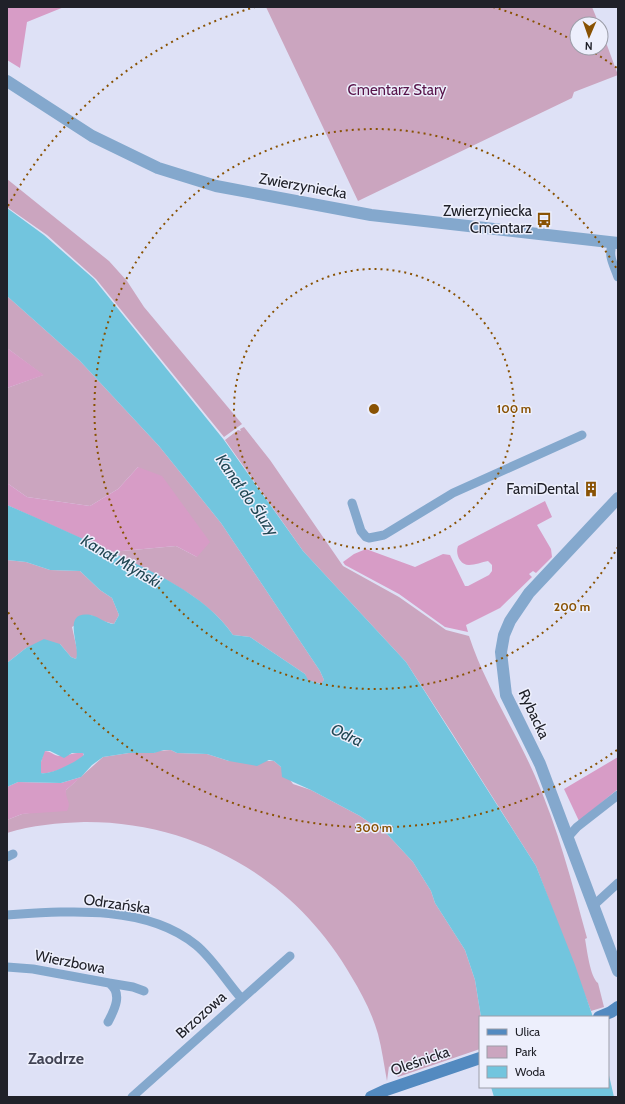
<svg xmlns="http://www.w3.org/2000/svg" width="625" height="1104" viewBox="0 0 625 1104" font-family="Cabin,sans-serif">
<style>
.green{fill:#cba5bf}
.forest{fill:#d79cc6}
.water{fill:#72c5de;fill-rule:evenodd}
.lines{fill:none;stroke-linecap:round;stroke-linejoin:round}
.minor{stroke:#84a8cd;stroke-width:9}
.tertiary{stroke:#84a8cd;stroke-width:12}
.secondary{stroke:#538ac0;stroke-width:12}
.ring{fill:none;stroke:#895203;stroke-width:2;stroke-dasharray:2 4}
.labels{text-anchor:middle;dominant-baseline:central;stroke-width:3;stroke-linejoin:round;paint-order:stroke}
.park-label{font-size:15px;fill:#571349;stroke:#edeffc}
.street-label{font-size:15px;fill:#202129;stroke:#edeffc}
.poi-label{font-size:15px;fill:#202129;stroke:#edeffc;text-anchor:end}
.water-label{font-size:16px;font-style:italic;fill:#214753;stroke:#edeffc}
.neighbourhood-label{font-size:16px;font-weight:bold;fill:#414354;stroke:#edeffc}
.centre{fill:#895203;stroke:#edeffc;stroke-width:2}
.ring-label{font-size:12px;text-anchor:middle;font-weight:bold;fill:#895203;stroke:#edeffc;stroke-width:3;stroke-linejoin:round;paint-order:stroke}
</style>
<rect width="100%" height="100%" fill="#dee1f6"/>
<!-- green -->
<path class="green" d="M266,7H592L599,24H577V48H601V29L618,75L574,92L572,98L358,201Z
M7,179L109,261L127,281L144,307L242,424L224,437L96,279L47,235L7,207Z
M7,296L80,361L159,446L221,523L320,671L324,680L322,684L307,680L305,674L250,637L233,635C207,596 152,572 111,552L176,546L197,557L138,467L118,489L90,506L27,497L7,483V388L43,375L7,348Z
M244,427L270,460L343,566L399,597L446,630L469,636C485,685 514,728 535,776C558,828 572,883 587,938L585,939C587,949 590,977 598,983L604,1007L591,1011L536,866L452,733L406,662L303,551L225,440L238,430L241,431L240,429Z
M7,560L26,562L50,570L80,571L100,590L112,598L119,615L114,624L99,620L91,615L72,627L78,654L76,659L71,657L60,644L26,648L7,663Z
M171,750L177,753L207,754L229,761H274L281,767L293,784L311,790L360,816L388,835L413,862L431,891L435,903L465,950L475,980L481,1017L480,1049L398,1077L389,1066L387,1081C384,1065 382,1049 378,1034C372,1013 362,994 351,976C296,880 196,821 84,822C58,823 32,825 7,833V820L22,814L37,812L65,794L66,790L103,757L129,753H154L157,751Z"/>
<!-- forest -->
<path class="forest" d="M7,7H64L27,22L20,68L7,60Z
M7,348L44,375L7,388Z
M138,467L162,476L210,542L197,557L176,546L111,552L7,505V483L27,497L90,506L118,489Z
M545,501L552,517L537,525L551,549L552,557L536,573L533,571L529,574L532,577L500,608L466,625L468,632L445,627L399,594L345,565L343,562L354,554L366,549L415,567L443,554L450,555L465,586H468L489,575L492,571V565L488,561C482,562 475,565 469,565C460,565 455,554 458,546Z
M44,751C51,751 54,756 60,756C69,756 74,752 83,753L84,756C76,763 52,775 41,773V762Z
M618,757V789L579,821L564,789Z
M81,777L66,790C65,799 72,802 67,811L22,814L7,820V787L18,782L61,783Z"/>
<!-- water -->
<path class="water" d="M7,208L44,235L94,279L224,440L303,551L406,662L536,866L575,965L593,1017H481L475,980L465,950L435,903L431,891L413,862L388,835L360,816L311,790L282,777L281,767L274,761L269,760L257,766L229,761L207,754L177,753L171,750H164L154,753H129L103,757L92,765L81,777L61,783L18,782L7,787V663L26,648L44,639L60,644L71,657L76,659C81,646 60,610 91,615C99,617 105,623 114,624L119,615L112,598L100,590L80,571L50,570L26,562L7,560V505C40,519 72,534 105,549C147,569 207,595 233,635L250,637L305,674L308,680L321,684L324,680L320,671L221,523L159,446L80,361L7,296ZM45,751H50L64,758L72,753H83L84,755C76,762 51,775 41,773V762Z
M608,1071L614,1097H494L491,1087H608Z"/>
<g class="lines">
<!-- minor -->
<path class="minor" d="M613,243C607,255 614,265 618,277
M352,503L361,531L366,537L369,538L384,535L453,493L582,435
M568,837L577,827L618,795
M7,857L13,854
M594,905L618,883
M7,915C67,911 146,904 196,945C213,959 226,981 241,998
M7,967L33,969L109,983C123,993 115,1009 108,1022
M109,983L133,987L144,991
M132,1097L290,956"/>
<!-- tertiary -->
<path class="tertiary" d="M7,81L92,136L158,168L216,186L371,215L618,243
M618,498L529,593L510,621L504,635L501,652L506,695L540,764L618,971"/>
<!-- secondary -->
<path class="secondary" d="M599,1017L611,1012L618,1007
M371,1097L386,1090L480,1058"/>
</g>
<!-- distance rings -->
<g class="ring">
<circle cx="374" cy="409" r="140"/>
<path d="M618 547A280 280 0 1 1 618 271"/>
<path d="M617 750A419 419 0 0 1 8 612M8 206A419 419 0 0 1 255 7M493 7A419 419 0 0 1 574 41M590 50A419 419 0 0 1 617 68"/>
</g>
<!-- icons -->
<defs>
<symbol id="bus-bare" viewBox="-9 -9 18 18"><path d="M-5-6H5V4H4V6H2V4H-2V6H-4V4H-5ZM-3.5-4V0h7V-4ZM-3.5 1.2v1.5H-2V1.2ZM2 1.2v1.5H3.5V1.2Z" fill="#895203" stroke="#edeffc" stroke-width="2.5" paint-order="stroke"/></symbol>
<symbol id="building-bare" viewBox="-9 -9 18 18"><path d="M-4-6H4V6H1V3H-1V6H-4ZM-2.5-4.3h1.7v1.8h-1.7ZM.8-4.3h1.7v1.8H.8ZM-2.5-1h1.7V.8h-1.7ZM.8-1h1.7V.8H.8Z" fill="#895203" stroke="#edeffc" stroke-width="2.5" paint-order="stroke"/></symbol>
</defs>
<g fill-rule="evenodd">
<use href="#bus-bare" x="533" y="209" width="22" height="22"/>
<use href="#building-bare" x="580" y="478" width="22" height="22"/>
</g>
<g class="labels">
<!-- park labels -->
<g class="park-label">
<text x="397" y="90">Cmentarz Stary</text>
</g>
<!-- street labels -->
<g class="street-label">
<text transform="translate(303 186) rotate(10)">Zwierzyniecka</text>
<text transform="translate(534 714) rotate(65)">Rybacka</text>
<text transform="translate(117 904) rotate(8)">Odrzańska</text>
<text transform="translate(70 962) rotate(11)">Wierzbowa</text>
<text transform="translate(201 1015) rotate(-42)">Brzozowa</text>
<text transform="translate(420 1061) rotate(-19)">Oleśnicka</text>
</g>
<!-- poi labels -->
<g class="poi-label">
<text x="532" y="211">Zwierzyniecka<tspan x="532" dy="17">Cmentarz</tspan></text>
<text x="579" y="489">FamiDental</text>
</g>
<!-- water labels -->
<g class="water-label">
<text transform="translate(247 495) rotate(55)">Kanał do Śluzy</text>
<text transform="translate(121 561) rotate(30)">Kanał Młyński</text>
<text transform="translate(347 735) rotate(25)">Odra</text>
</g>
<!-- neighbourhood labels -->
<g class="neighbourhood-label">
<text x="56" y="1058">Zaodrze</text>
</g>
</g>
<circle cx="374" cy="409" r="6" class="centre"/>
<g class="ring-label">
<text x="514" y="413">100 m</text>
<text x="572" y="611">200 m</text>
<text x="374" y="832">300 m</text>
</g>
<!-- border -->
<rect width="625" height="1104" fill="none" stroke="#202129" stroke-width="16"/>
<!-- legend -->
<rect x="479" y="1016" width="130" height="72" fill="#edeffc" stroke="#9b9da8"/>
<rect x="487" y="1029" width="20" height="6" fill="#538ac0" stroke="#9b9da8"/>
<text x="515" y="1036" font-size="12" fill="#202129">Ulica</text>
<rect x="487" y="1046" width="20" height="12" fill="#cba5bf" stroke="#9b9da8"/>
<text x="515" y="1056" font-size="12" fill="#202129">Park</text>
<rect x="487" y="1066" width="20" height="12" fill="#72c5de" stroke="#9b9da8"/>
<text x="515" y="1076" font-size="12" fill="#202129">Woda</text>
<!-- north arrow -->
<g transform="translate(589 36) rotate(182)"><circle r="19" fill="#edeffc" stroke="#9b9da8"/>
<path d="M0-3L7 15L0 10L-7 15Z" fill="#895203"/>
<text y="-6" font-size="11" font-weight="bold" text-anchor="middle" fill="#202129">N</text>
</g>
</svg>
